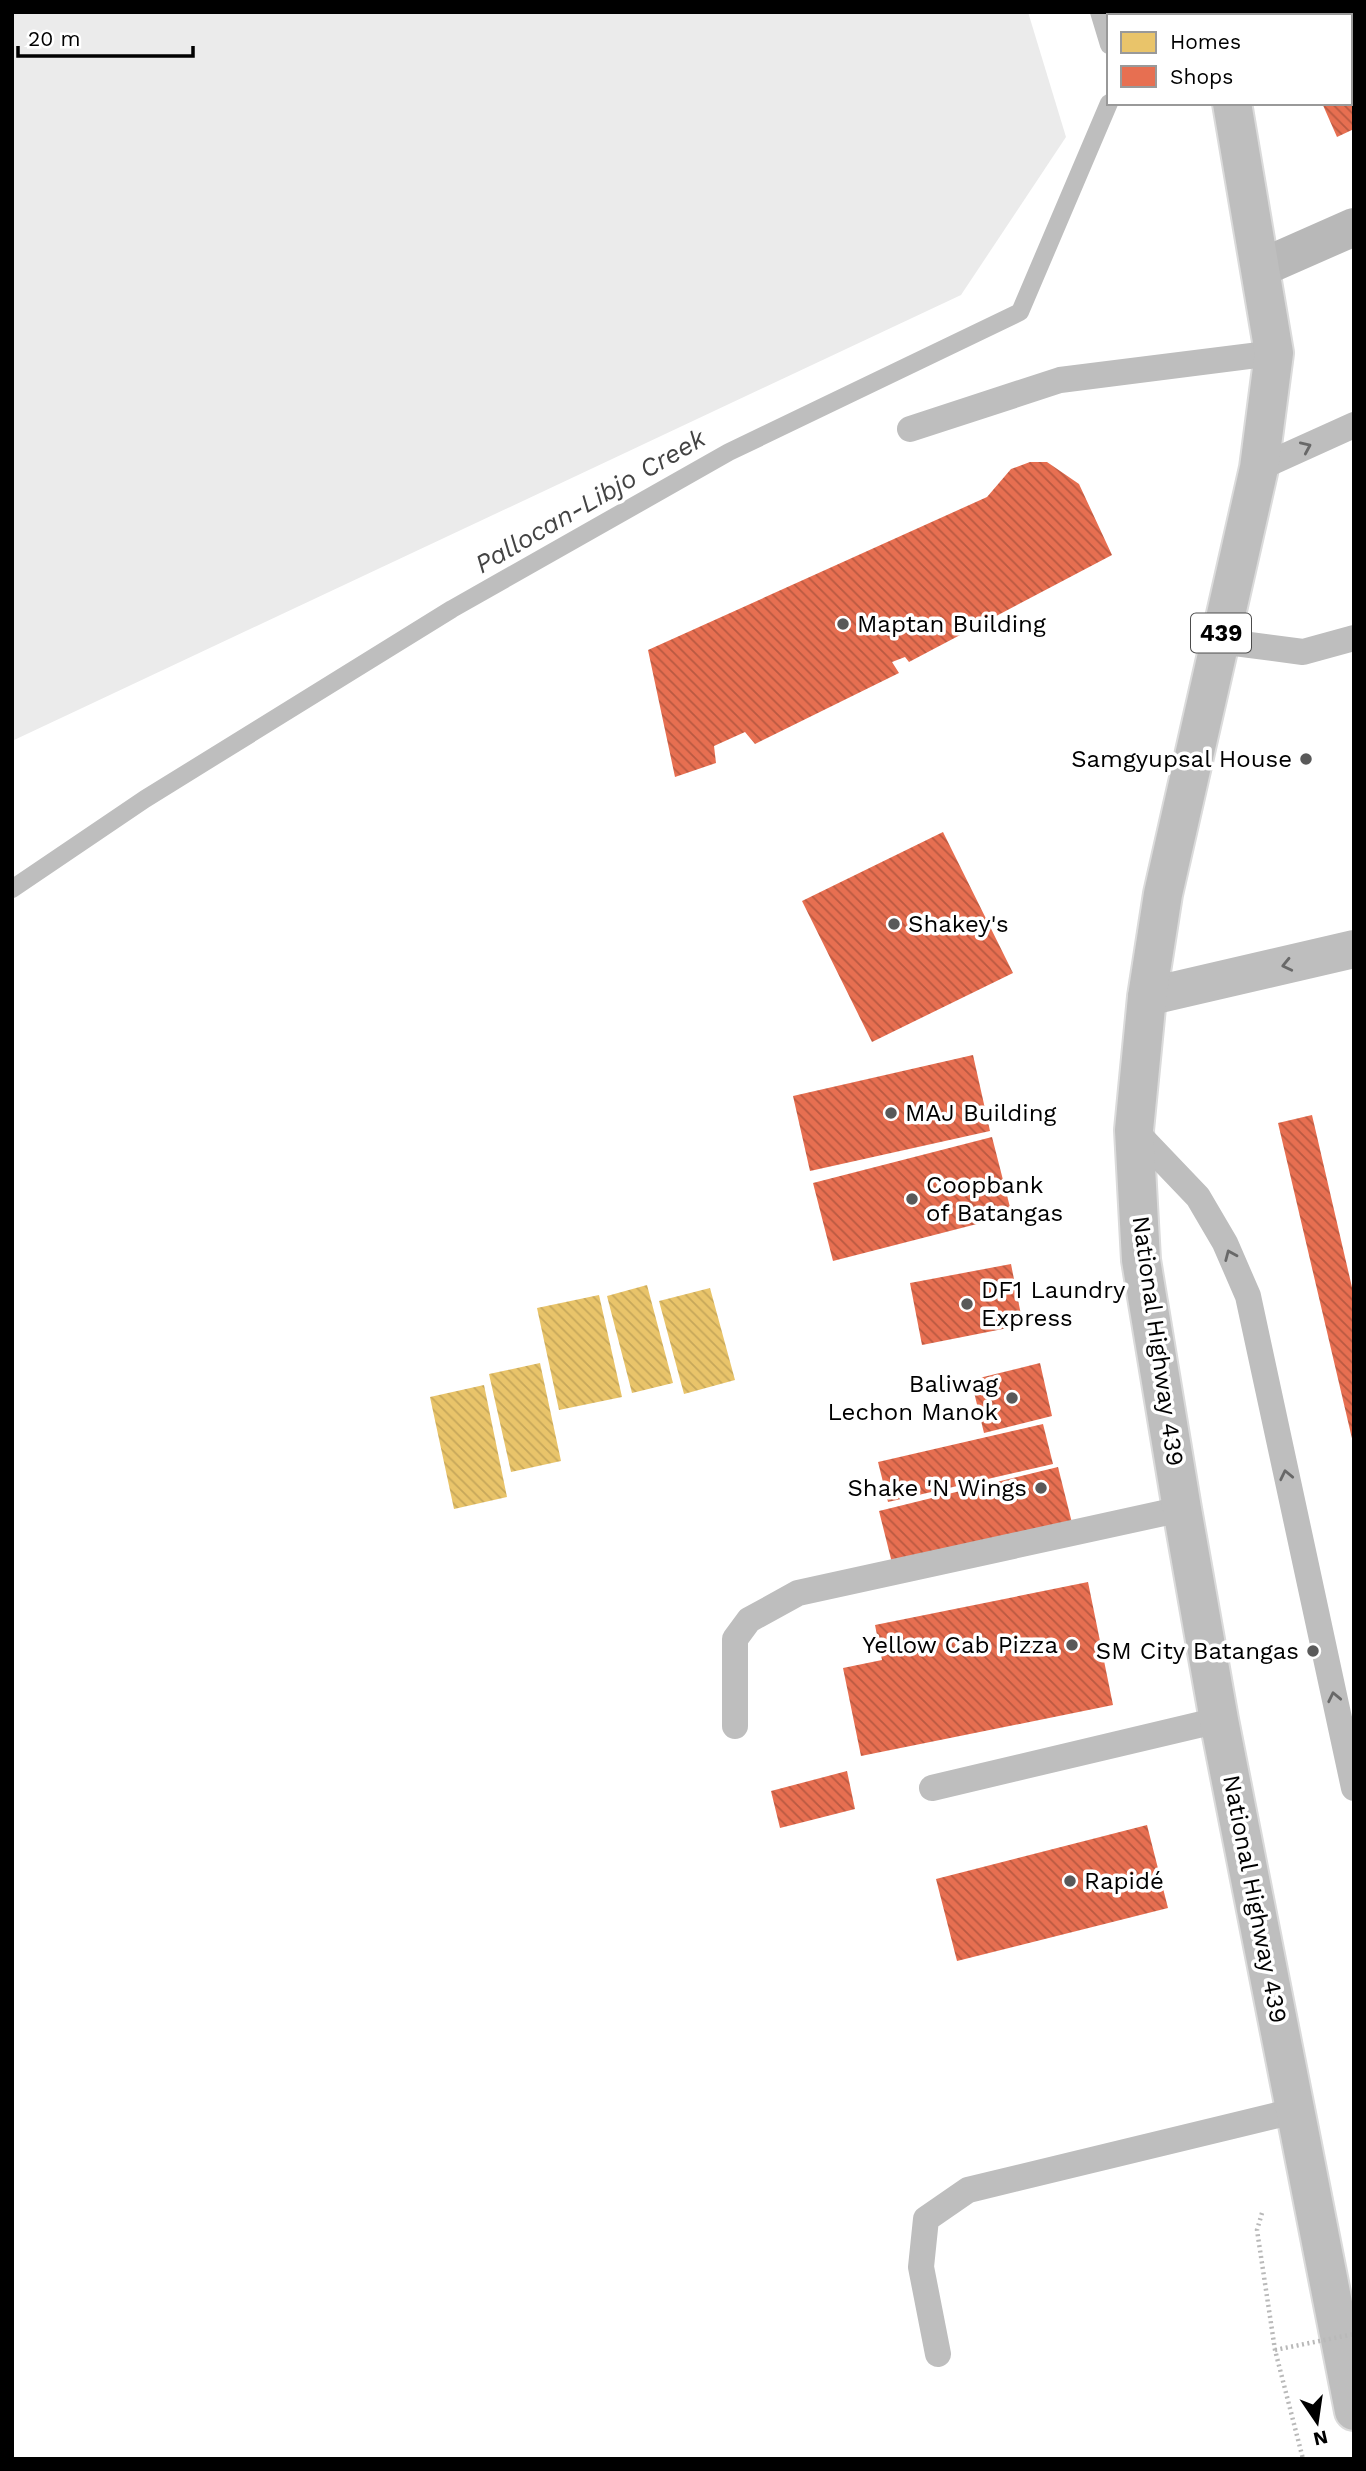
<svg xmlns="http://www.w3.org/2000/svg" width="1366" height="2471" viewBox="0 0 1366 2471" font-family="'Work Sans',sans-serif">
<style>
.green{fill:#ebebeb}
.homes{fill:url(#homes-back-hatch)}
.shops{fill:url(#shops-back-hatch)}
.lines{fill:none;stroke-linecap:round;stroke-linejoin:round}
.stream{stroke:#bebebe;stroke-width:18}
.primary-casing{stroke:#dbdbdb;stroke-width:42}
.path{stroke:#b9b9b9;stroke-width:4.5;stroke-dasharray:2 3.5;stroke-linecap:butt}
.service{stroke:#bebebe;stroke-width:26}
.minor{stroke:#bebebe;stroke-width:38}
.secondary{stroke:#b8b8b8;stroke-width:38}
.primary{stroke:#bebebe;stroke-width:38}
.path-bridge{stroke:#b9b9b9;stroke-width:4.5;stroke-dasharray:2 3.5;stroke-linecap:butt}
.oneway{stroke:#686868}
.poi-dot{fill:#595959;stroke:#fff;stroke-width:2.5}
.labels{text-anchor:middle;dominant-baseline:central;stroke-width:7;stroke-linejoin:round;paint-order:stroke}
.shield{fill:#fff;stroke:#4c4c4c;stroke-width:2}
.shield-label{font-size:23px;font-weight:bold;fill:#000}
.poi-label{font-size:24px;fill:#000;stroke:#fff;text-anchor:start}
.street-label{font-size:24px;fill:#000;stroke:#fff}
.water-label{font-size:26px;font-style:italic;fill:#434343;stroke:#fff}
</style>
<defs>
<pattern id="homes-back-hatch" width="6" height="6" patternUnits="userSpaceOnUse" patternTransform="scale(1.75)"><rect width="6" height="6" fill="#e9c46a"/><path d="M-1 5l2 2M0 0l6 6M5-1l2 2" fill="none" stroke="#c6a75a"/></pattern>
<pattern id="shops-back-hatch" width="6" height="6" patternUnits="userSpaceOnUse" patternTransform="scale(1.75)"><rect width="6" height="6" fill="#e76f51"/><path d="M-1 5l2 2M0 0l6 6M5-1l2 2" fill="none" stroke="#b95941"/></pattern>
</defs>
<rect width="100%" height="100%" fill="#fff"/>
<!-- green -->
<path class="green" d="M12,12H1028L1066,137L961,295L12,741Z"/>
<!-- homes -->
<path class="homes" d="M647,1285L673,1383L632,1393L607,1296Z
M710,1288L735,1380L684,1394L659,1301Z
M599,1295L622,1397L559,1410L537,1308Z
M540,1363L561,1461L511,1472L489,1374Z
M484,1385L507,1497L454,1509L430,1397Z"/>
<!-- shops -->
<path class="shops" d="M1287,12H1354V129L1337,137L1322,103H1350V16H1279Z
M1030,462H1047L1079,484L1112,555L909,662L905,657L892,662L899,673L755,744L745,732L714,746L716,763L675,777L648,650L987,497L1011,469Z
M943,832L1013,973L872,1042L802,901Z
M973,1055L990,1131L810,1171L793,1096Z
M1312,1115L1354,1296V1447L1278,1123Z
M992,1137L1012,1215L833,1261L813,1183Z
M1011,1264L1023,1325L922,1345L910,1283Z
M1040,1363L1052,1416L984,1433L971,1380Z
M1043,1424L1053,1464L888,1502L878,1462Z
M1058,1467L1072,1523L893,1567L879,1511Z
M1088,1582L1113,1705L861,1756L843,1668L882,1660L875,1625Z
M847,1771L855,1809L780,1828L771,1791Z
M1147,1825L1168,1908L957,1961L936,1879Z"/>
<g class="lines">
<!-- stream -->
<path class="stream" d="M1099,12L1109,45
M12,889L145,799L452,609L729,452L1020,312L1109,103"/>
<defs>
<path id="primary" d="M1212,12L1213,16
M1232,103L1274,353L1259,468L1163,894L1147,997L1134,1130L1141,1260L1182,1509L1219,1720L1354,2411"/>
</defs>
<!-- primary casing -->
<use href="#primary" class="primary-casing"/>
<!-- path -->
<path class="path" d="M1262,2213L1257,2230L1275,2350L1303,2459"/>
<!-- service -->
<path class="service" d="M910,429L1060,380L1274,353
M1259,468L1354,425
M1219,641L1303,652L1354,638
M1134,1130L1198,1197L1225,1243L1248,1296L1354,1788
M735,1726V1639L749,1620L798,1593L1182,1509
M932,1788L1219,1720
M938,2354L921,2267L926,2219L968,2190L1294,2111"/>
<!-- minor -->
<path class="minor" d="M1147,997L1354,949"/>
<!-- secondary -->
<path class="secondary" d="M1261,268L1354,227"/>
<!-- primary -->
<use href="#primary" class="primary"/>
<!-- path-bridge -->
<path class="path-bridge" d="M1275,2350L1354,2334"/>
</g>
<!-- one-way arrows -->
<defs><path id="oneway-chevron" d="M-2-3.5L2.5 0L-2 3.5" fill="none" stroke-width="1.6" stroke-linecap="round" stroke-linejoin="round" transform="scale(1.75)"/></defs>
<g class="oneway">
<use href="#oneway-chevron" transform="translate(1306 447) rotate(-24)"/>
<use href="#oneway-chevron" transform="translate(1287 965) rotate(167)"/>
<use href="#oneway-chevron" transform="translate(1230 1255) rotate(-113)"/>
<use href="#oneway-chevron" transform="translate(1286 1475) rotate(-102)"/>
<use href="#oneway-chevron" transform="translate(1334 1697) rotate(-102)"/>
</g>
<!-- markers -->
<g class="poi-dot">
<circle cx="843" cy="624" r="7"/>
<circle cx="1306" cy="759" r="7"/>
<circle cx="894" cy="924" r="7"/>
<circle cx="891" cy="1113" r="7"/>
<circle cx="912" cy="1199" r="7"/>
<circle cx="967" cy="1304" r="7"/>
<circle cx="1012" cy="1398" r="7"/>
<circle cx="1041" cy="1488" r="7"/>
<circle cx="1072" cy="1645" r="7"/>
<circle cx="1313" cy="1651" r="7"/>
<circle cx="1070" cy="1881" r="7"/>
</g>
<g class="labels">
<!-- shield labels -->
<rect class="shield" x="1191" y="613.5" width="60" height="39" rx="5"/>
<g class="shield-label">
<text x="1221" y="633">439</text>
</g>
<!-- poi labels -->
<g class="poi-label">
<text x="857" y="624">Maptan Building</text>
<text x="1292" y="759" text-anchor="end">Samgyupsal House</text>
<text x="908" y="924">Shakey's</text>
<text x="905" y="1113">MAJ Building</text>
<text x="926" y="1185">Coopbank<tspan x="926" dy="28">of Batangas</tspan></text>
<text x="981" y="1290">DF1 Laundry<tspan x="981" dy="28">Express</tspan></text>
<text x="998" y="1384" text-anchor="end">Baliwag<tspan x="998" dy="28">Lechon Manok</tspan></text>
<text x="1027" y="1488" text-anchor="end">Shake 'N Wings</text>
<text x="1058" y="1645" text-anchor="end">Yellow Cab Pizza</text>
<text x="1299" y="1651" text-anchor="end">SM City Batangas</text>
<text x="1084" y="1881">Rapidé</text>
</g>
<!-- street labels -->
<g class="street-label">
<text transform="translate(1158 1341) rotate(82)">National Highway 439</text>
<text transform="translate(1255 1899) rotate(79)">National Highway 439</text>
</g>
<!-- water labels -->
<g class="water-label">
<text transform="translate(590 501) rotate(-30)">Pallocan-Libjo Creek</text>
</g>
</g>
<!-- border -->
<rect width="1366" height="2471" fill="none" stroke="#000000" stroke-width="28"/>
<!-- legend -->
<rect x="1107" y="14" width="245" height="91" fill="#ffffff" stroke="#999999" stroke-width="2"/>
<rect x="1121" y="32" width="35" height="21" fill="#e9c46a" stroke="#999999" stroke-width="2"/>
<text x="1170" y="49" font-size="21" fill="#000000">Homes</text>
<rect x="1121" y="66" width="35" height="21" fill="#e76f51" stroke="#999999" stroke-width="2"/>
<text x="1170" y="84" font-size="21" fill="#000000">Shops</text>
<!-- north arrow -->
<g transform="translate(1317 2422) rotate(167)" stroke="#ffffff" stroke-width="5" paint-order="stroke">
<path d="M0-5L12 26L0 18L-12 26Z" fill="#000000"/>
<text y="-10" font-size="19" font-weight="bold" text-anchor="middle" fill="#000000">N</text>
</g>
<!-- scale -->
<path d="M18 46v10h175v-10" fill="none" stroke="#000000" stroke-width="3.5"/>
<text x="28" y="46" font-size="21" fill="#000000" stroke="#ffffff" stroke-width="5" paint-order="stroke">20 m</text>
</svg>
